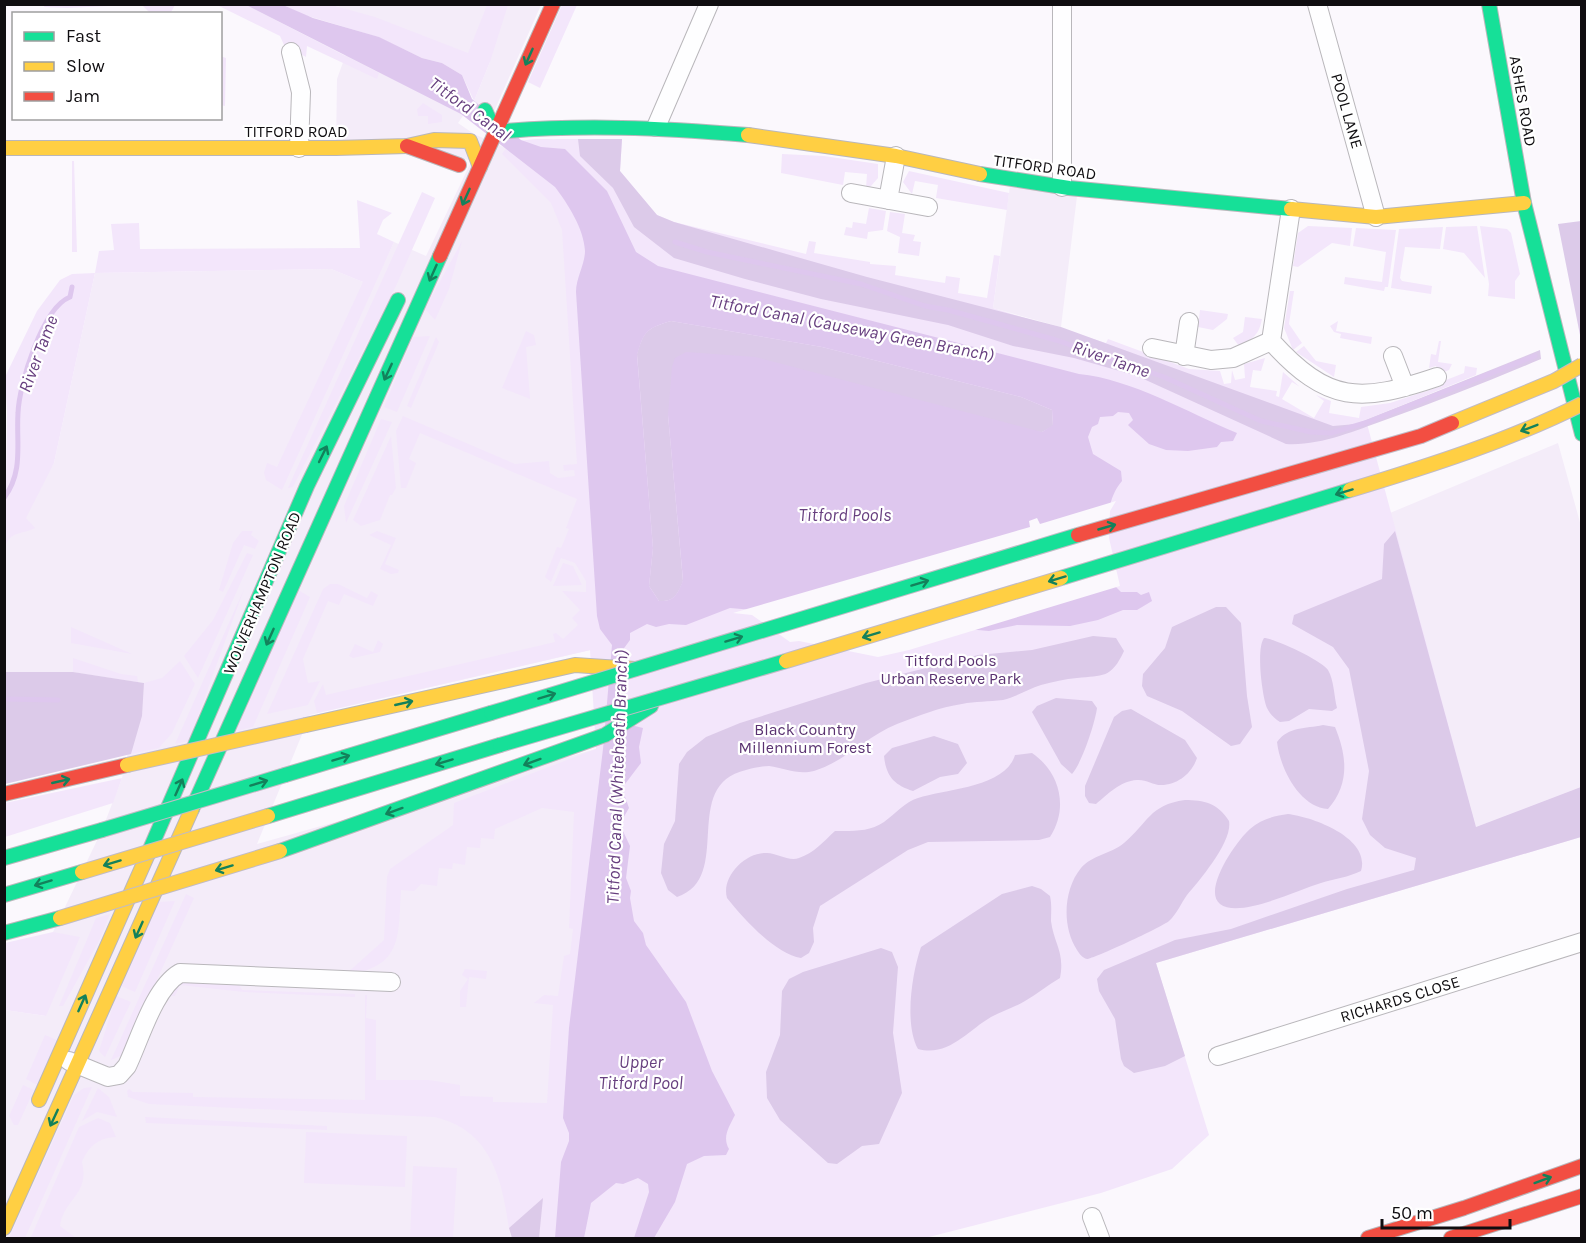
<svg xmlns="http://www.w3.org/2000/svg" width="1586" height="1243" viewBox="0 0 1586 1243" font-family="Karla,sans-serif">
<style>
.built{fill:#f4ecf9}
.green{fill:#f3e6fb}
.forest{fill:#dccae9}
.water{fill:#dec7ee;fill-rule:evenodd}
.pier{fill:#fbf8fd}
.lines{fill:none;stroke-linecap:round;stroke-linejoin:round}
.stream{stroke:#dec7ee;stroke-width:5}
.street-casing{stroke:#b9b7bb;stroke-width:20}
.fast-casing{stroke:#b9b7bb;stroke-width:16}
.slow-casing{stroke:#b9b7bb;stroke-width:16}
.jam-casing{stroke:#b9b7bb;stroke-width:16}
.street{stroke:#fefeff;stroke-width:18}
.fast{stroke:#16e098;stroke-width:14}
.slow{stroke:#ffcf43;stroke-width:14}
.jam{stroke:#f24e42;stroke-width:14}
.fast-bridge-casing{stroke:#c1bbc5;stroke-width:16;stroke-linecap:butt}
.slow-bridge-casing{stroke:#c1bbc5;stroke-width:16;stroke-linecap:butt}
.jam-bridge-casing{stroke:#c1bbc5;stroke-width:16;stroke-linecap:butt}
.fast-bridge{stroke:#16e098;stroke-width:14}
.slow-bridge{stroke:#ffcf43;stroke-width:14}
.jam-bridge{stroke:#f24e42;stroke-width:14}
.oneway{stroke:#13815b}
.labels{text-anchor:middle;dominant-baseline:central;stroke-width:4.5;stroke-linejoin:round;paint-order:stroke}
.street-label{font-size:16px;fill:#0f0d10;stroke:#fff}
.park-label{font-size:16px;fill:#5a3271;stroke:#fff}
.water-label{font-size:18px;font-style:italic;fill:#673f7f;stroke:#fff}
</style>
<rect width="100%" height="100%" fill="#fbf8fd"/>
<!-- built -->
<path class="built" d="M334,5V4L541,5L492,116L474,101L490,62Z
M350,43L469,107L458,123L474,134L568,176L621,643L310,715L257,844L596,749L570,1238H5V1010L46,1016L53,932L102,830L122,778L144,683L73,672H5V534L54,463L95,273L331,269L373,286L394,242L426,256L472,160L336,148L337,79Z
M1011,179L1078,188L1061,327L993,308Z
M1558,443L1581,526V787L1476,827L1390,513Z"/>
<!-- green -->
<path class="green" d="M45,4H130V5L67,8L44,7Z
M142,5H175L170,14L150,13Z
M217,5H246L379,73L377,79L307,46L306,57L284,45L280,36Z
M283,5H332L375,17L468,53L487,5H508L490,62L474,101L462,75L442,63L422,58L378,37L301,14Z
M562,5H577L540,88L528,82Z
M220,56L226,58L225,106L221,105Z
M423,103L442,115V122L428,124V116H418L417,109Z
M561,139H622L620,171L657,215L674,222L806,254L809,241L816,242L814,253L870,262V264L896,266L895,275L945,283L946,276L960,278L958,293L987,298L994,255L1000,256L993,308L1106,343L1108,339L1189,369L1220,371L1224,384L1231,383L1232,370L1235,380L1245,378L1244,364L1265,358L1261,371L1253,370L1250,387L1277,391L1276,396L1279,397L1283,372L1300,387L1292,382L1282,399L1314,418L1324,401L1316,395L1331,401L1329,413L1359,418L1361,407L1390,403L1442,386L1441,382L1464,373L1465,366L1477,368L1476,375L1366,420L1476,827L1581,787V837L1156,963L1209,1135L1172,1169L1101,1193L925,1238H539L542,1199L509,1228C502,1178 490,1129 434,1117L149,1104L128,1097L127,1091L129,1089L133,1092L193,1093V1097L365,1100V995H367L366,1018L376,1020V1080H429L460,1085V1096L493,1097V1102L547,1103L553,1005L534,1003L544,995L558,996L564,956L570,954L573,929L569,928L574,812L542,808L495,829L494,839L481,838L480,848L467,847L465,865L453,863L452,869L439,868L437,886L421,884L414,891L401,890C398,938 403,967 345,975L384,940L387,877L390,869L453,825L454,803L596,749L590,650L317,713L314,701L323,684L326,695L555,642L553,634L556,633L563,639L578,625L572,618L580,610L562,591L586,592V581L575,563L561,558L551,582L545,577L557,547L561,548L569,529L566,528L577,499L420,433L409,459L416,463L406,488H401L396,431L403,416L515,464L549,461L550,473L558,478L575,476L574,470L564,471L563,465L577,464L562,230L551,203L502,154C514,135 541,140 561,139Z
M782,154L824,156L878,164V178L871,186L866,188L867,174L845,172L843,185L781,173Z
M72,161H74L77,252H72Z
M909,171L1009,193L1007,210L936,198L938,185L915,181L912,194L903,182Z
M422,192L435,198L396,286L293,487L288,488Z
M357,200L392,213L383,220L377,234L394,242L282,490L266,480L264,473L267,463L277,467L363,282L331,269L95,273L54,463L26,518L35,528C21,535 9,531 5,548L7,412L5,377L37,311L60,280L72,274L95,273L99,251L114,250L111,224L139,223L140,249L360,248Z
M869,208L886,211L883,230L868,232L867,239L844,235L846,227L852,228L853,222L866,224Z
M890,212L905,214L902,233L915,235L913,241L921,242L919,256L898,253L900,237L887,231Z
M1308,226L1352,228L1350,246L1332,243L1298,267L1293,266L1298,233Z
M1477,226L1485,278L1464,253L1443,249L1446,227Z
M1480,226L1507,229L1511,233L1520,274L1515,281V299L1488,296L1489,284Z
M1443,227L1440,249L1405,247L1400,278L1402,281L1432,286L1431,294L1391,288L1399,229Z
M1356,228L1396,230L1388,287H1385L1384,291L1344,284L1345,277L1382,282L1386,252L1353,246Z
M462,241L449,289L435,320L425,309Z
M1290,291H1294L1289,324L1302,343L1293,350L1284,328Z
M1200,310L1228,314L1227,319L1213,330L1198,327Z
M1245,317L1262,319C1259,335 1253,339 1239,346L1233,338L1243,332Z
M1338,321L1336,331L1372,337L1371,344L1340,338L1341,334L1334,332L1330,326Z
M526,331L534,335L536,345L526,347L530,399L502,388Z
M430,336L397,412L384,407L413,337Z
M436,337L439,342L411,408L407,406Z
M1439,341H1441L1438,362L1452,364L1449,370L1439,374L1436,366L1429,368L1431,354L1436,355Z
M1304,346L1316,361L1336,365L1334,377L1296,352Z
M381,419L392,422L346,523L344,506Z
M391,436L396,488L392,495H390L380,520L361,526L353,520Z
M242,531H253L251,535L259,541L255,549L244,545L223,592L219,590L233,543Z
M377,531L396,538L385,564L399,570L398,573L391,574L380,569L391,545L369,535Z
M247,553L253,555L198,678L184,656L213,620Z
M563,563L573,566L582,585L553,586Z
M330,584H338L367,598L371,591L378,595L373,606L344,594L339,605L328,601L303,659L308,683L320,681L308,705L267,714L323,589Z
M244,589L189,741L175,744Z
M298,590L310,597L253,727L236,731Z
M71,627L132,654L71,643Z
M378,640L383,644L380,652L353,658L349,656L355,644L373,652Z
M73,658L121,674L137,676L138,682L73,672Z
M180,661L195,684L172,733L159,748L131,754L142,716L144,683L162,678Z
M122,778L113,803L5,837V803Z
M186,894L194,898L123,1055L111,1060Z
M175,901L135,992L121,986L158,902Z
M110,914L99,941L63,1006H59L96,918Z
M53,932L80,937L46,1016L5,1010V943Z
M465,969L487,971L486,979L469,977L466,1007H460V991L468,979L462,975Z
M178,982L239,985L242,990L355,994V997L244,992L180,985L175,996H169Z
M116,996L131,1002L105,1057L99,1051Z
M45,1035L57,1040L37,1085L26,1079Z
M23,1085L34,1090L18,1125H14L9,1116Z
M92,1087L25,1238H9L74,1095L84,1088Z
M98,1088L109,1097L117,1117L97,1112L82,1121Z
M145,1117L327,1126V1130L146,1123Z
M98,1118L110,1123L116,1137C98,1138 89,1146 82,1162C90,1195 64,1198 60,1226L76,1238L31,1237L79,1127Z
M306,1132L407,1136L405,1187L304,1183Z
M413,1166L457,1168L453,1238H410Z"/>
<!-- forest -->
<path class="forest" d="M578,139H622L620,171L657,215L674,222L867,277L1061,327L1333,426L1356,424L1540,350L1541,359C1489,381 1438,401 1385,420C1354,431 1320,446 1286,444L1137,376L1074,358L1013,346L948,325L821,299L745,279L674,258L634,227L613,188L580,156Z
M1581,221L1582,339L1581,340L1558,224Z
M671,321L822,347L1021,397L1052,410L1053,426L1042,432L668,415L683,581C678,594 674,602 659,601L649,586L653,548L637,354C644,331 647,328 671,321Z
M1395,531L1476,827L1581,787V837L1156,963L1185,1056L1165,1066L1134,1073L1124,1066L1121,1059L1115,1019L1099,991L1097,979L1104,970L1175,940L1231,929L1347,889L1414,870L1416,858L1385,848L1370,835L1362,819L1369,771L1349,669L1333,647L1292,624L1294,615L1382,579L1384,544Z
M1216,607H1226L1241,623L1247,696L1252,727L1240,744L1231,746L1182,711L1147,696L1142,686L1143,674L1165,648L1172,627Z
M1093,636L1116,638L1124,651C1111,679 1103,675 1077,678C1065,679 1053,682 1041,685C1028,689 1016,697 1003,700C989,702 975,701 962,704C940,707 918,716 897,724C867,736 846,761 814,771C797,775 785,768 769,766C762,766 753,768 746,770C679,785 735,878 677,897L668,890L661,873L664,844L675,821L679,764L687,752L706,737L740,723L866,683L978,655L1032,650Z
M1264,638C1274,638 1323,661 1328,670C1334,680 1334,696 1337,708L1332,711L1309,709L1289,721L1280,722C1274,718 1270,714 1267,708C1262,695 1256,649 1264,638Z
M4,672H73L144,683L142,716L131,754L5,784Z
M1056,698L1092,701L1097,708C1095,723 1082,763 1072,774L1061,764L1032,712L1037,706Z
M1131,709L1185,740L1197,758C1192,773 1178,785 1161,785C1153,785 1145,779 1137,780C1120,781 1108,794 1096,804L1089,803L1085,796V786L1114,717L1122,711Z
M1323,725L1335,727C1347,756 1350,784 1328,809C1299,807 1280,768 1277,742C1289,726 1305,729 1323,725Z
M934,736L958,744L967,763L958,774L940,777L913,791C894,785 886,776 884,756L892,748Z
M1032,753C1060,772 1069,808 1050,837L1039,840L928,842L908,850L820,906L813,928L814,942L809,953L801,958C775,954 743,918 727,898C721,877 745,852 767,853C777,853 789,862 799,858C814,853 823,842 835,831C853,831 869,832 884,822C895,814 905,802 918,798C945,789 1005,788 1015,755Z
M1185,800C1204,800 1218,803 1229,821C1233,841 1200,880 1187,895C1181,903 1177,914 1169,921C1162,927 1093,959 1087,959C1082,958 1079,953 1077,950C1062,927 1063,890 1081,868C1092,855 1111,854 1124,843C1148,823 1149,805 1185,800Z
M1288,814C1313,817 1371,838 1361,871C1349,877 1334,879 1321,883C1299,889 1240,919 1220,904C1202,890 1237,840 1250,829C1261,819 1274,816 1288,814Z
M1032,886L1041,889L1050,896C1052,905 1051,912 1051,921C1054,944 1065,952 1060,978C1048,985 1037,994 1025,1001C1015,1007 1002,1011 991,1017C967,1031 949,1057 918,1049C904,1024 912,973 921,947L1002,894Z
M881,948L892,952L898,967L893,1033L902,1093L879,1144L862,1146L837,1164L828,1163L780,1120L767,1098L766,1072L780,1035L782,991L789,979L803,972Z
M543,1198L539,1238H512L509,1228Z"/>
<!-- water -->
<path class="water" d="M246,5H283L313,18L379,37L422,58L442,63L462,75L472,99L521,140L541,147L565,149L607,191L636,252L658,266L1079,374C1131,379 1187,412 1237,433L1233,441L1221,442L1217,447L1188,451L1166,450L1149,444L1130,427L1128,425L1133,420L1129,413L1118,412L1113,416L1100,417L1098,424L1092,427L1088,437L1093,454L1121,471L1122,481C1098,509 1111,553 1116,587L1121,592H1137L1141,595L1149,592L1152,601L1137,610H1123L1098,620L1070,626L1017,625L989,631L730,608L686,625L669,624L656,627L647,624L630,633V640L622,651L623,723L643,728L639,747L641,763L622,788L629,808L622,820V829L630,846L626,878L631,891L630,898L634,921L643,933L646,945L686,1002L712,1071L735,1115C729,1127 722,1137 729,1149L726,1155L704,1156L687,1164L675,1202L654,1238H634L649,1192L648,1184L638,1178L623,1184L616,1183L591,1203L584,1238H555L561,1162L569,1141V1133L563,1118L569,1028L603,749L612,645L600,629L597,616L576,292C576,278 585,264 585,251C584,229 568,204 555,187L461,114ZM671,321L822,347L1021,397L1052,410L1053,425L1042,432L755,357L686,352L675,358L672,367L668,415L683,580C678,594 674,602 659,601L649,586L653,548L637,355C644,331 647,328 671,321Z"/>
<!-- pier -->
<path class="pier" d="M1116,501L1110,511L1109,538L1120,586L909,650L878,657L799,641L790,642L752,615L733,613L1030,527L1029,521L1037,518L1040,524Z"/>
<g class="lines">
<!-- stream -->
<path class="stream" d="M675,242L707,252L861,284L925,306L948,310L1056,340L1164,377L1261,421L1311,432L1331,433L1365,423L1535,356
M4,498C24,471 16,443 18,413C19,385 42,308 70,297L72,287
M4,699L58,700"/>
<defs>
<path id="street" d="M1317,4L1376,217
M291,52L301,92L299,148
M656,127L709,4
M1062,187V4
M851,193L928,207
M888,200L896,156
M1271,341C1328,404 1360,403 1437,377
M1271,341L1291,209
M1152,348L1211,360L1233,358L1271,341
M1184,356L1189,322
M1393,356L1405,387
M1218,1056L1582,942
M69,1061L108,1077L119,1075L127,1066C140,1039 154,988 180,973L391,982
M1092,1217L1100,1238"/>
<path id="fast" d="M1489,4L1524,203L1582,434
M485,110L495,132C581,124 662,128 748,135
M980,174L1069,188L1291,209
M285,775L491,713
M192,809L440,256
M268,816L500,745
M280,851L605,735L651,706
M148,854L307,486L398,300
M4,858L102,830
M4,895L82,872
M4,933L60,918"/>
<path id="slow" d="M748,135L896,156L980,174
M4,148H336L407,146L434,140L470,141L480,167
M1291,209L1376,217L1524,203
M306,725L575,665L635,669
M39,1100L148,854
M4,1228L192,809"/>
<path id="jam" d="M407,146L459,165
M440,256L553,4
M4,794L127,765
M1368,1238L1464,1208L1582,1166
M1451,1238L1582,1196"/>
</defs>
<!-- street casing -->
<use href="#street" class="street-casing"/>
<!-- fast casing -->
<use href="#fast" class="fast-casing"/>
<!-- slow casing -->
<use href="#slow" class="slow-casing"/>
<!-- jam casing -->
<use href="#jam" class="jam-casing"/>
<!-- street -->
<use href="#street" class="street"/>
<!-- fast -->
<use href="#fast" class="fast"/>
<!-- slow -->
<use href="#slow" class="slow"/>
<!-- jam -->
<use href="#jam" class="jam"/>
<defs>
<path id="fast-bridge" d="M1061,578L1350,490
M491,713L1078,535
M500,745L786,661
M102,830L285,775"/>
<path id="slow-bridge" d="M1452,423L1554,381L1582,365
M1350,490C1429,466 1508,441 1582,404
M786,661L1061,578
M127,765L306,725
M82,872L268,816
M60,918L280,851"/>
<path id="jam-bridge" d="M1078,535L1421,436L1452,423"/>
</defs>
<!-- fast-bridge casing -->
<use href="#fast-bridge" class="fast-bridge-casing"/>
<!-- slow-bridge casing -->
<use href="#slow-bridge" class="slow-bridge-casing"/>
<!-- jam-bridge casing -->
<use href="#jam-bridge" class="jam-bridge-casing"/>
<!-- fast-bridge -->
<use href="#fast-bridge" class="fast-bridge"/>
<!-- slow-bridge -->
<use href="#slow-bridge" class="slow-bridge"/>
<!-- jam-bridge -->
<use href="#jam-bridge" class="jam-bridge"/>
</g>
<!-- one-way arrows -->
<defs><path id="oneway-shaft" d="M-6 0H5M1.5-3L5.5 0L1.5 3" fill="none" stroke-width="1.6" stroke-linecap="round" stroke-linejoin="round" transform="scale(1.5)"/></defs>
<g class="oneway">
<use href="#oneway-shaft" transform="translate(529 57) rotate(114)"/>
<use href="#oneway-shaft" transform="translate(466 197) rotate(114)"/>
<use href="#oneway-shaft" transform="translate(433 273) rotate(114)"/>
<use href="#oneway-shaft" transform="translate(388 372) rotate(115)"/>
<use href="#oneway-shaft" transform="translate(1529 428) rotate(159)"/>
<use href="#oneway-shaft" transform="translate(323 454) rotate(-64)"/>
<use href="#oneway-shaft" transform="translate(1344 492) rotate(163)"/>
<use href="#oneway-shaft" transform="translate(1107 527) rotate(-16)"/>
<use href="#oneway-shaft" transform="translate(1057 579) rotate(163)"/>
<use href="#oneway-shaft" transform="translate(920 583) rotate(-17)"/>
<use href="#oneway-shaft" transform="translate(871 635) rotate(163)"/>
<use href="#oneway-shaft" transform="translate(270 637) rotate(114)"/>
<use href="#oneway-shaft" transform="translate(734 639) rotate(-17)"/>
<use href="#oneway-shaft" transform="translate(547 696) rotate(-17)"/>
<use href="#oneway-shaft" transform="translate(404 703) rotate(-13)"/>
<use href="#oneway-shaft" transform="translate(341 758) rotate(-17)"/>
<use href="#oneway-shaft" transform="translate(444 762) rotate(163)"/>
<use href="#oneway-shaft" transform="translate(532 762) rotate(160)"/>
<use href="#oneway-shaft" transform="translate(61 781) rotate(-13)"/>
<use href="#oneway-shaft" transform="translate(259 783) rotate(-17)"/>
<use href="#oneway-shaft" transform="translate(179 787) rotate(-66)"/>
<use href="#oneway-shaft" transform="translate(394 811) rotate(160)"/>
<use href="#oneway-shaft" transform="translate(112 863) rotate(163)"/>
<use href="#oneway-shaft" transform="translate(224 868) rotate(163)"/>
<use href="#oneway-shaft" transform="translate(43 883) rotate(163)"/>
<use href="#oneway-shaft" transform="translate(139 930) rotate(114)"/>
<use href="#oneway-shaft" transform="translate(82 1003) rotate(-66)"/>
<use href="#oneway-shaft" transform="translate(54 1118) rotate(115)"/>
<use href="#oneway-shaft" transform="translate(1543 1180) rotate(-20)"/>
</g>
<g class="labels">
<!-- street labels -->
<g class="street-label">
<text transform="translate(1523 101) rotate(80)">ASHES ROAD</text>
<text transform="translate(1347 111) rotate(74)">POOL LANE</text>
<text x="296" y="131">TITFORD ROAD</text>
<text transform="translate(1045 167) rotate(8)">TITFORD ROAD</text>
<text transform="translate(262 593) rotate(-67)">WOLVERHAMPTON ROAD</text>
<text transform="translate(1400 999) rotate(-17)">RICHARDS CLOSE</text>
</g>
<!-- park labels -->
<g class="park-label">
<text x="951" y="660">Titford Pools<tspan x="951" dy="18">Urban Reserve Park</tspan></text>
<text x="805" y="729">Black Country<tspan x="805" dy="18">Millennium Forest</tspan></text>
</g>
<!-- water labels -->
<g class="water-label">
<text transform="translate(470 109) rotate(36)">Titford Canal</text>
<text transform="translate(852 328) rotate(11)">Titford Canal (Causeway Green Branch)</text>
<text transform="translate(38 354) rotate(-69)">River Tame</text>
<text transform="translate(1111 359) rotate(19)">River Tame</text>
<text x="845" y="515">Titford Pools</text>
<text transform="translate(617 777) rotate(-88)">Titford Canal (Whiteheath Branch)</text>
<text x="641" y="1062">Upper<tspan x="641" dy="21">Titford Pool</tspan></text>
</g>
</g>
<!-- border -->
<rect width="1586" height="1243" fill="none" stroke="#0f0d10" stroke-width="12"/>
<!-- legend -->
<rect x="12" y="12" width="210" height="108" fill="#ffffff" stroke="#9f9e9f" stroke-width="1.5"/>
<rect x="24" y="32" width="30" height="9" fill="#16e098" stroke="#9f9e9f" stroke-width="1.5"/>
<text x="66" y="42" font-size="18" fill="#0f0d10">Fast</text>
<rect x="24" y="62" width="30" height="9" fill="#ffcf43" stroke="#9f9e9f" stroke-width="1.5"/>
<text x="66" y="72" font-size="18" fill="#0f0d10">Slow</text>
<rect x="24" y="92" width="30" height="9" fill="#f24e42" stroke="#9f9e9f" stroke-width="1.5"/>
<text x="66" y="102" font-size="18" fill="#0f0d10">Jam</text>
<!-- scale -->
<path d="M1382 1219v9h128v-9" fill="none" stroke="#0f0d10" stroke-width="3"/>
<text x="1391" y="1219" font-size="18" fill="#0f0d10" stroke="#ffffff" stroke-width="4.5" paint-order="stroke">50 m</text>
</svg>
